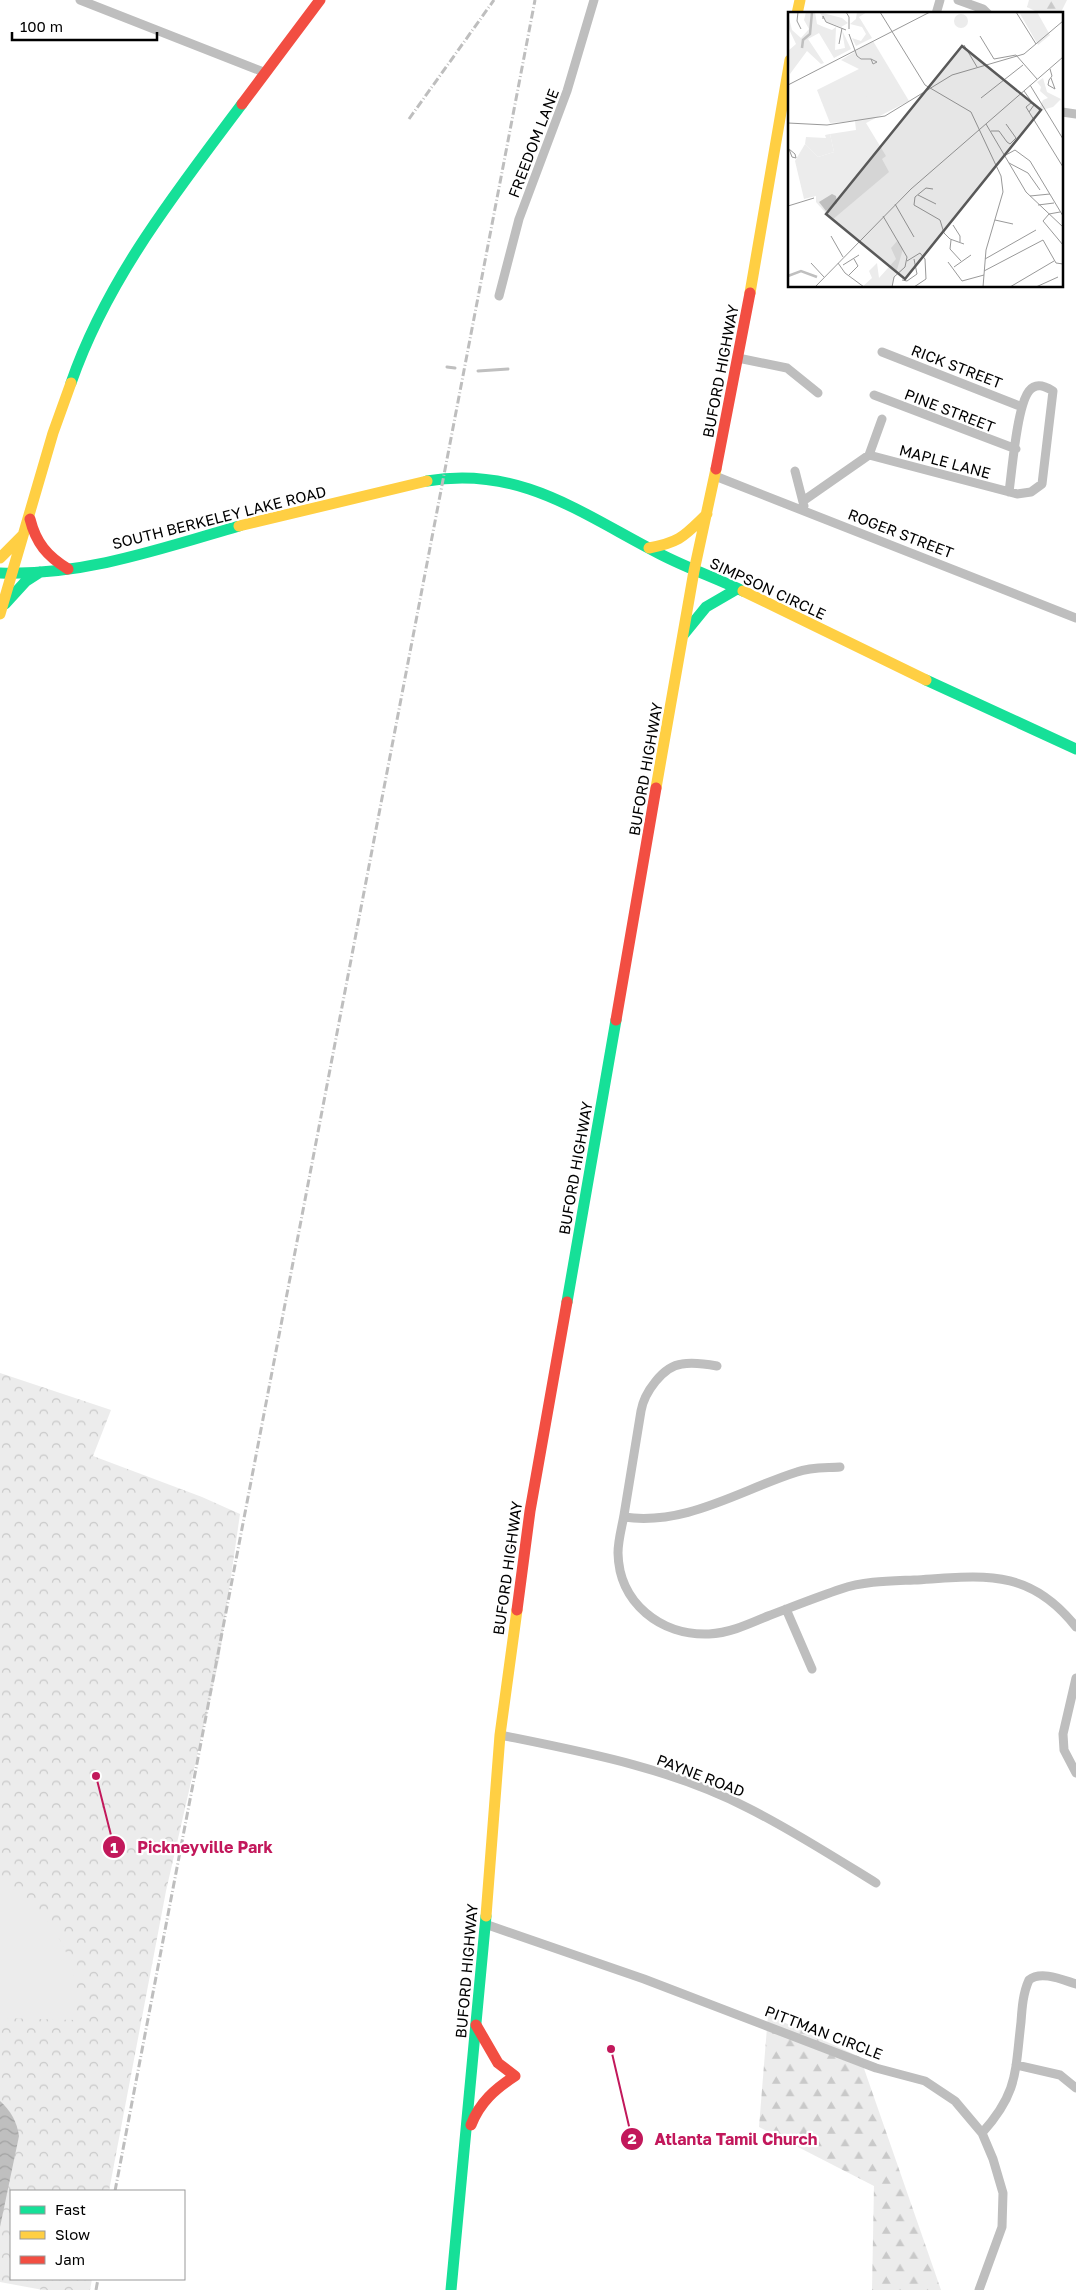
<svg xmlns="http://www.w3.org/2000/svg" width="1076" height="2290" viewBox="0 0 1076 2290" font-family="'Golos Text',sans-serif">
<style>
.forest{fill:url(#forest-firs)}
.park{fill:url(#park-crowns)}
.garden{fill:#ececec}
.water{fill:url(#water-waves)}
.lines{fill:none;stroke-linecap:round;stroke-linejoin:round}
.stream{stroke:#bfbfbf;stroke-width:3}
.street{stroke:#bebebe;stroke-width:9}
.fast{stroke:#16e098;stroke-width:11}
.slow{stroke:#ffcf43;stroke-width:11}
.jam{stroke:#f24e42;stroke-width:11}
.rail{stroke:#bebebe;stroke-width:3;stroke-dasharray:8 2.5 1 2.5;stroke-linecap:butt}
.labels{text-anchor:middle;dominant-baseline:central;stroke-width:4.5;stroke-linejoin:round;paint-order:stroke}
.street-label{font-size:15px;fill:#000;stroke:#fff}
.inset-river{fill:none;stroke:#bfbfbf;stroke-width:2.5}
.inset-road{fill:none;stroke:#999;stroke-width:1}
.view{fill:#595959;fill-opacity:0.15;stroke:#595959;stroke-width:2.5}
.inset-edge{fill:none;stroke:#000;stroke-width:2.5}
.leader{fill:none;stroke:#c2185b;stroke-width:2}
.callout-dot{fill:#c2185b;stroke:#fff;stroke-width:2}
.mark-label{font-size:15px;text-anchor:middle;font-weight:bold;fill:#fff}
.callout-label{font-size:16px;text-anchor:middle;font-weight:bold;fill:#c2185b;stroke:#fff;stroke-width:4.5;stroke-linejoin:round;paint-order:stroke}
</style>
<defs>
<pattern id="forest-firs" width="22" height="20" patternUnits="userSpaceOnUse" patternTransform="scale(1.25)"><rect width="22" height="20" fill="#ececec"/><path d="M5 1l3.5 6h-7zM16 11l3.5 6h-7z" fill="#c9c9c9"/></pattern>
<pattern id="park-crowns" width="20" height="18" patternUnits="userSpaceOnUse" patternTransform="scale(1.25)"><rect width="20" height="18" fill="#ececec"/><path d="M2 6a3 3 0 1 1 6 0M12 15a3 3 0 1 1 6 0" fill="none" stroke="#c9c9c9"/></pattern>
<pattern id="water-waves" width="16" height="10" patternUnits="userSpaceOnUse" patternTransform="scale(1.25)"><rect width="16" height="10" fill="#bfbfbf"/><path d="M0 5q4-4 8 0t8 0" fill="none" stroke="#a2a2a2"/></pattern>
</defs>
<rect width="100%" height="100%" fill="#fff"/>
<!-- forest -->
<path class="forest" d="M1029,0H1067L1060,14H1041L1027,7Z
M768,2015L860,2057L941,2290H872L874,2186L759,2127Z"/>
<!-- park -->
<path class="park" d="M0,1373L111,1410L93,1456L202,1497L240,1514L219,1660L166,1891L109,2191H11V2279H92L90,2290H43L0,2282Z"/>
<!-- garden -->
<path class="garden" d="M0,1882C37,1899 66,1938 74,1977C77,1991 76,2005 75,2020L0,2018Z"/>
<!-- water -->
<path class="water" d="M0,2101C11,2111 17,2122 19,2136L0,2227Z"/>
<g class="lines">
<!-- stream -->
<path class="stream" d="M447,367L455,368
M478,371L508,369"/>
<!-- street -->
<path class="street" d="M80,0L266,73
M958,0L983,9L988,14
M936,14L940,0
M1062,112L1076,114
M499,296L519,219L567,91L594,0
M882,352L1022,407
M738,358L787,368L818,393
M874,395L1016,449
M869,455L882,419
M795,471L804,506
M715,476L1076,618
M803,501L869,455L1017,494L1031,492L1042,484L1053,391C1045,386 1036,382 1029,391C1017,406 1012,471 1009,492
M717,1366C706,1364 694,1362 682,1364C663,1366 644,1393 641,1411C635,1446 630,1480 624,1515C622,1527 618,1540 618,1553C619,1603 661,1636 709,1634C730,1633 749,1624 768,1616C792,1607 817,1597 841,1589C864,1581 891,1581 914,1580C983,1576 1029,1567 1076,1627
M624,1517C686,1526 740,1490 797,1472C810,1467 826,1468 840,1467
M786,1609L812,1669
M1076,1678L1063,1734L1064,1750L1076,1773
M500,1735C584,1752 671,1768 748,1808C792,1830 834,1857 876,1883
M485,1924L644,1979L876,2068L925,2081L955,2101L982,2133L993,2159L1003,2193L1002,2227L979,2290
M1016,2065L1060,2075L1076,2088
M982,2133C1018,2093 1015,2073 1021,2022C1022,2008 1023,1993 1029,1980C1041,1970 1063,1980 1076,1984"/>
<!-- fast -->
<path class="fast" d="M71,383C107,279 176,192 242,104
M427,481C520,465 582,514 660,554C687,568 716,578 743,591
M0,573C83,576 160,549 239,526
M5,604L26,581L40,572
M684,634L706,607L737,589
M926,680L1076,749
M567,1302L616,1020
M451,2290L486,1916"/>
<!-- slow -->
<path class="slow" d="M797,14L800,0
M750,293L790,60
M239,526L427,481
M649,548C681,542 684,536 707,514
M0,558L23,535
M743,591L926,680
M0,614L53,433L71,383
M656,788L694,571L716,469
M486,1916L500,1735L517,1610"/>
<!-- jam -->
<path class="jam" d="M242,104L320,0
M716,469L750,293
M30,519C36,543 47,556 68,569
M616,1020L656,788
M517,1610L530,1511L567,1302
M471,2125C480,2102 495,2089 515,2076L498,2063L476,2025"/>
<!-- rail -->
<path class="rail" d="M409,119L494,0
M115,2191L535,0
M96,2290L98,2279"/>
</g>
<g class="labels">
<!-- street labels -->
<g class="street-label">
<text transform="translate(533 143) rotate(-69)">FREEDOM LANE</text>
<text transform="translate(957 366) rotate(21)">RICK STREET</text>
<text transform="translate(720 371) rotate(-79)">BUFORD HIGHWAY</text>
<text transform="translate(950 410) rotate(21)">PINE STREET</text>
<text transform="translate(945 461) rotate(15)">MAPLE LANE</text>
<text transform="translate(219 517) rotate(-14)">SOUTH BERKELEY LAKE ROAD</text>
<text transform="translate(901 533) rotate(21)">ROGER STREET</text>
<text transform="translate(768 588) rotate(25)">SIMPSON CIRCLE</text>
<text transform="translate(645 769) rotate(-80)">BUFORD HIGHWAY</text>
<text transform="translate(575 1168) rotate(-80)">BUFORD HIGHWAY</text>
<text transform="translate(507 1568) rotate(-82)">BUFORD HIGHWAY</text>
<text transform="translate(701 1775) rotate(21)">PAYNE ROAD</text>
<text transform="translate(466 1971) rotate(-85)">BUFORD HIGHWAY</text>
<text transform="translate(824 2032) rotate(21)">PITTMAN CIRCLE</text>
</g>
</g>
<!-- overview -->
<g transform="translate(788 12)">
<rect width="275" height="275" fill="#fff"/>
<path d="M18,0H27L29,12L36,15L44,18L48,15L47,38L57,36L54,18L63,37L46,46L31,21L20,27L36,51L33,52L19,39L2,62L0,39L8,32L0,15V2L4,18L13,26L21,17L16,8ZM31,0L54,6L60,11L53,15L39,10ZM69,0H79L71,5L84,26L68,34L64,26L73,29L78,22L74,15L62,12L68,7ZM231,0H249L262,23L250,33ZM255,66L259,80L273,87L265,95L250,99L255,88L260,86L252,79L253,75L249,70ZM42,122L46,140L30,145L17,132L18,125L38,126L37,123ZM110,228L115,237L104,275H74L84,266L81,259L89,251L91,266L108,247L103,236Z" fill="#ececec"/>
<path d="M85,29L121,89L78,111L98,144L94,147L101,160L44,208L28,190V184L16,187L7,149L17,132L30,145L46,140L42,122L68,118L67,109L42,111L29,78L71,57L53,48Z" fill="#ececec"/>
<path d="M166 9a7 7 0 1 1 14 0a7 7 0 1 1-14 0ZM61 70a7 7 0 1 1 14 0a7 7 0 1 1-14 0ZM33 86a7 7 0 1 1 14 0a7 7 0 1 1-14 0ZM85,82L98,98L85,105L72,88ZM41 98a7 7 0 1 1 14 0a7 7 0 1 1-14 0ZM59,169L63,178L59,187L49,178Z" fill="#ececec"/>
<path d="M44,182L48,184L49,191L38,199L31,190Z" fill="#bfbfbf"/>
<path class="inset-river" d="M14,36L15,28L22,22L24,0M0,264L13,259L29,265"/>
<path class="inset-road" d="M10,0L9,9L13,17M58,0L61,5V17M92,0L137,73L183,100L213,164L215,180L198,238L195,275M228,0L248,32M35,7V4L38,10L58,18M61,22L69,44L73,47H83L89,50L85,52L83,47M192,24L206,47L228,43L249,67M51,32L54,16M176,33L189,55M262,57L264,64L261,68L260,73L267,77L263,66M0,73L142,0M242,73L275,127M236,79L246,93L241,100M193,86L235,53M244,90L238,95L275,155M0,111L39,113L97,104L164,63L236,42L275,9M198,112L238,180L275,215M218,112L228,126L222,132L219,130M203,119H211L219,130M1,137L7,142L8,146L4,145ZM216,144L227,138L242,149L275,204M221,151L240,161L252,178M145,177L138,176L127,185L126,193L152,208L156,221M130,183L148,192M242,184L262,182M107,192L126,225M250,193L266,191M0,194L26,186M272,200L261,202L255,209L275,233M95,204L119,245L117,255L106,265L104,275M207,208L225,212M165,213L172,224V230M156,221L162,227L176,232M43,224L55,245M163,228L162,237L173,249M197,247L248,218M119,249L132,241L137,247L138,267L126,275M160,250L174,269L196,263M23,251L36,265M50,251L57,261L76,275M55,253L71,243M166,255L183,243M196,259L255,228L268,251L275,252M61,263L70,254L66,247M114,268L119,269L129,262L126,247M27,275L123,177L275,45M222,275L266,249M248,275L270,265"/>
<path class="view" d="M174,34L253,98L117,267L38,202Z"/>
<rect width="275" height="275" class="inset-edge"/>
</g>
<!-- callouts -->
<path class="leader" d="M96 1776L114 1847M611 2049L632 2139"/>
<g class="callout-dot">
<circle cx="96" cy="1776" r="5"/>
<circle cx="611" cy="2049" r="5"/>
<circle cx="114" cy="1847" r="12"/>
<circle cx="632" cy="2139" r="12"/>
</g>
<g class="mark-label">
<text x="114" y="1853">1</text>
<text x="632" y="2144">2</text>
</g>
<g class="callout-label">
<text x="205" y="1853">Pickneyville Park</text>
<text x="736" y="2145">Atlanta Tamil Church</text>
</g>
<!-- legend -->
<rect x="10" y="2190" width="175" height="90" fill="#ffffff" stroke="#999999"/>
<rect x="20" y="2206" width="25" height="8" fill="#16e098" stroke="#999999"/>
<text x="55" y="2215" font-size="15" fill="#000000">Fast</text>
<rect x="20" y="2231" width="25" height="8" fill="#ffcf43" stroke="#999999"/>
<text x="55" y="2240" font-size="15" fill="#000000">Slow</text>
<rect x="20" y="2256" width="25" height="8" fill="#f24e42" stroke="#999999"/>
<text x="55" y="2265" font-size="15" fill="#000000">Jam</text>
<!-- scale -->
<path d="M12 32v8h145v-8" fill="none" stroke="#000000" stroke-width="2.5"/>
<text x="20" y="32" font-size="15" fill="#000000" stroke="#ffffff" stroke-width="4" paint-order="stroke">100 m</text>
</svg>
